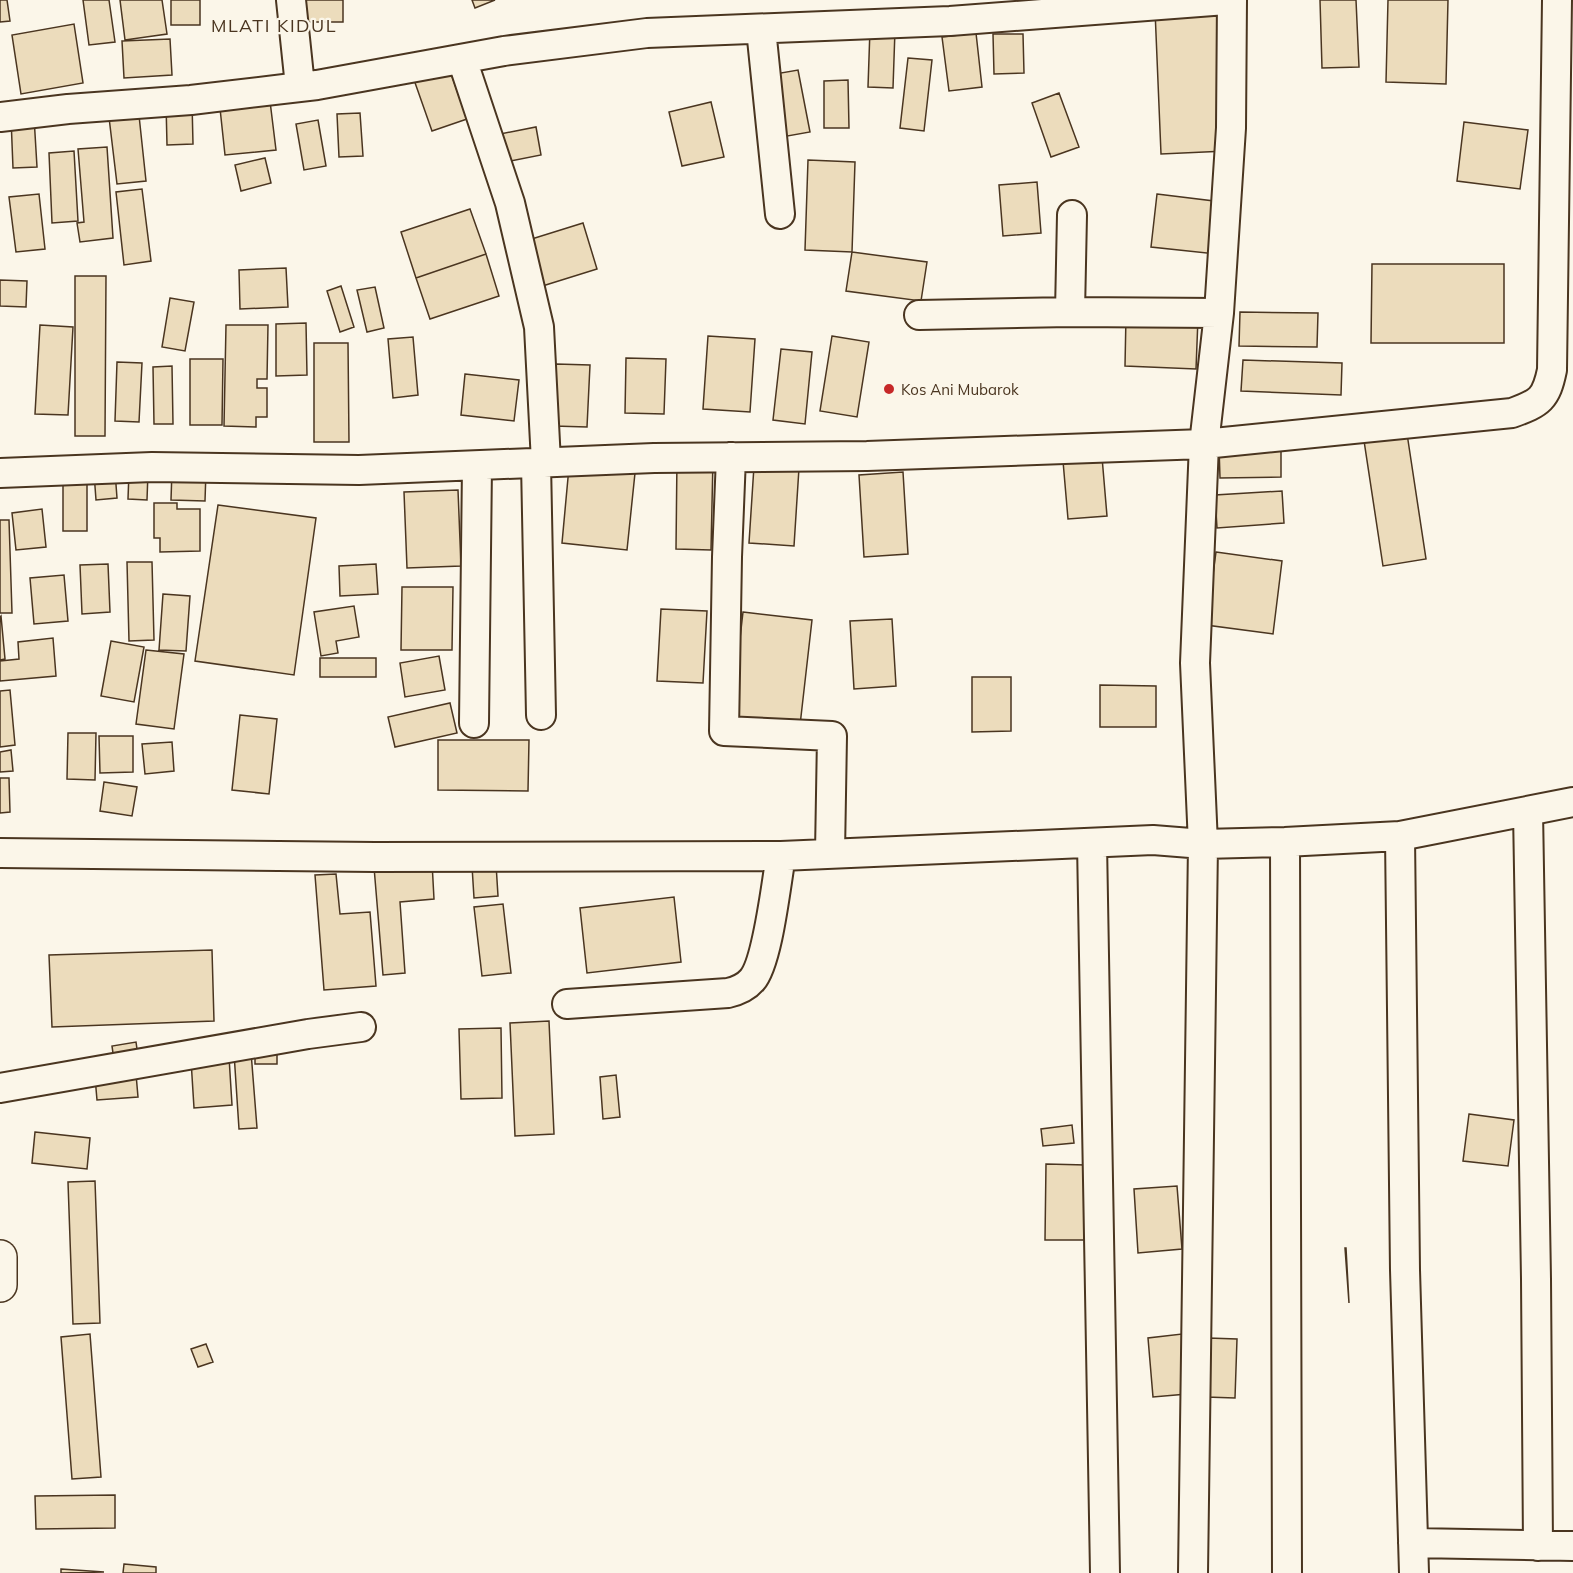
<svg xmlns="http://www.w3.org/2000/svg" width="1573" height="1573" viewBox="0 0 1573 1573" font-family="Mulish,sans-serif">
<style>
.building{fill:#ecdcbc;stroke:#4a3520;stroke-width:1.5}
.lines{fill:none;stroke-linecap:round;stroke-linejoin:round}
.minor-casing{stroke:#4a3520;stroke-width:32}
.tertiary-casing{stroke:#4a3520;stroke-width:36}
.minor{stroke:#fbf6e9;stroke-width:28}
.tertiary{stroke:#fbf6e9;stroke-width:33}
.poi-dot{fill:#c62828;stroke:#fbf6e9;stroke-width:2}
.labels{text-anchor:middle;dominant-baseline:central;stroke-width:4.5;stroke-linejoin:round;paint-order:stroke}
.poi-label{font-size:15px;fill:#4a3520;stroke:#fbf6e9;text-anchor:start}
.quarter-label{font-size:18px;letter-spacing:1.5px;fill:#4a3520;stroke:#fbf6e9}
</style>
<rect width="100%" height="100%" fill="#fbf6e9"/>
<!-- building -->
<path class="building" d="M0,0H7L10,21L0,22Z
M83,0H109L115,42L89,45Z
M120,0H162L167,34L125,40Z
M171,0H200V25H171Z
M304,0H343V22H304Z
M472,0H495L475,8Z
M1320,0H1356L1359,67L1322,68Z
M1388,0H1448L1446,84L1386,82Z
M1221,7L1226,151L1161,154L1155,10Z
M74,24L83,83L21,94L12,35Z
M870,29L895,30L893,88L868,87Z
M976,33L982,87L949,91L942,37Z
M993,34H1023L1024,73L994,74Z
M170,39L172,75L124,78L122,41Z
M908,58L932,60L924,131L900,128Z
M448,65L467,119L432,131L413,77Z
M798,70L810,132L782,137L769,75Z
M848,80L849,128H824V81Z
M269,93L276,150L225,155L219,99Z
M1059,93L1079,147L1051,157L1032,103Z
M192,102L193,144L167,145L166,103Z
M711,102L724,157L682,166L669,112Z
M138,106L146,181L117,184L108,109Z
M360,113L363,156L339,157L337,114Z
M34,117L37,167L13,168L11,118Z
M318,120L326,166L304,170L296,124Z
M1464,122L1528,130L1520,189L1457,181Z
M536,127L541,155L501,163L495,135Z
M107,147L113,238L80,242L77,223L84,222L78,149Z
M74,151L78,221L52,223L49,153Z
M265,158L271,183L241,191L235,165Z
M808,160L855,162L852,252L805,250Z
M1037,182L1041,233L1003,236L999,185Z
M142,189L151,261L124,265L116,192Z
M39,194L45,249L16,252L9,197Z
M1157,194L1222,202L1216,254L1151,247Z
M470,209L486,254L416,278L401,232Z
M583,223L597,269L536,288L522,242Z
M852,252L927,262L921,301L846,291Z
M486,254L499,296L430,319L416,278Z
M1372,264H1504V343H1371Z
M286,268L288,307L240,309L239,270Z
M75,276H106L105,436H75Z
M0,280L27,281L26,307L0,306Z
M341,286L354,327L340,332L327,291Z
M375,287L384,328L367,332L357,290Z
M170,298L194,302L185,351L162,347Z
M1240,312L1318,313L1317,347L1239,346Z
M1126,316L1198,318L1196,369L1125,366Z
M306,323L307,375L276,376V324Z
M40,325L73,327L68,415L35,414Z
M226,325H268L267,379H257V388H267V417H256V427L224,426Z
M708,336L755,339L750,412L703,409Z
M832,336L869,342L857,417L820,411Z
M413,337L418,395L393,398L388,339Z
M314,343H348L349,442H314Z
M781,349L812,352L805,424L773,420Z
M626,358L666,359L664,414L625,413Z
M190,359H223L222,425H190Z
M1243,360L1342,363L1341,395L1241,391Z
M117,362L142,363L139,422L115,421Z
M556,364L590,365L587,427L554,426Z
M172,366L173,424H154L153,367Z
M465,374L519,380L514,421L461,415Z
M1406,427L1426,559L1383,566L1363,434Z
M1219,447H1281V477L1220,478Z
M1102,457L1107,516L1068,519L1063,461Z
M677,458L713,459L711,550L676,549Z
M754,466L799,468L794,546L749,543Z
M569,467L635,473L627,550L562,543Z
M172,470L206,471L205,501L171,500Z
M115,471L117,498L96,500L94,473Z
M129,472H148L147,500L128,499Z
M903,472L908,554L864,557L859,475Z
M63,475H87V531H63Z
M458,490L461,566L407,568L404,492Z
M1282,491L1284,523L1217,528L1215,495Z
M154,503H177V509H200V551L160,552V538H154Z
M218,505L316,518L294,675L195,661Z
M42,509L46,547L16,550L12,513Z
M0,520H9L12,613H0Z
M1216,552L1282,561L1273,634L1206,625Z
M127,562H152L154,640L129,641Z
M108,564L110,612L82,614L80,565Z
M376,564L378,594L340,596L339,566Z
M64,575L68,621L34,624L30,578Z
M402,587H453L452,650H401Z
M163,594L190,596L186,651L159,650Z
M354,606L359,637L336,641L338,653L321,656L314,612Z
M661,609L707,611L703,683L657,681Z
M743,612L812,620L799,734L730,726Z
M1,616L5,659L0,660V617Z
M892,619L896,686L854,689L850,621Z
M53,638L56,676L0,681V661L19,659L18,642Z
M111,641L144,647L134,702L101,696Z
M146,650L184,654L174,729L136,724Z
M439,656L445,690L405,697L400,663Z
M320,658H376V677H320Z
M972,677H1011V731L972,732Z
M1100,685L1156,686V727H1100Z
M10,690L15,745L0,747V691Z
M450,703L457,733L395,747L388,717Z
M240,715L277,719L269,794L232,790Z
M68,733H96L95,780L67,779Z
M99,736H133V772L100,773Z
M438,740H529L528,791L438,790Z
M172,742L174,771L145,774L142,744Z
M11,750L13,771L0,772V752Z
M0,778H9L10,812L0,813Z
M104,782L137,787L132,816L100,811Z
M432,862L434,899L400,902L405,973L383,975L374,867Z
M496,864L498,896L474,898L472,866Z
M336,874L340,914L370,912L376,986L324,990L315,875Z
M674,897L681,962L587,973L580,908Z
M503,904L511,973L482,976L474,907Z
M212,950L214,1021L52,1027L49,955Z
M549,1021L554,1134L515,1136L510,1023Z
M501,1028L502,1098L461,1099L459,1029Z
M136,1042L138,1056L114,1060L112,1046Z
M251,1052L257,1128L239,1129L234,1053Z
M255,1053H277V1064H255Z
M229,1057L232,1105L194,1108L191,1060Z
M136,1074L138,1097L97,1100L95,1077Z
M616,1075L620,1117L603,1119L600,1077Z
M1469,1114L1514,1120L1508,1166L1463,1161Z
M1072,1125L1074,1143L1043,1146L1041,1129Z
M35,1132L90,1138L87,1169L32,1163Z
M1046,1164L1086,1165L1084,1240H1045Z
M95,1181L100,1323L73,1324L68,1182Z
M1177,1186L1182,1249L1138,1253L1134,1189Z
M1345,1248H1346L1349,1303Z
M90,1334L101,1477L72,1479L61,1337Z
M1182,1334L1187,1394L1153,1397L1148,1338Z
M1208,1338L1237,1339L1235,1398L1206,1397Z
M206,1344L213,1362L198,1367L191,1349Z
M115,1495V1528L36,1529L35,1496Z
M124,1564L156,1567V1573H123Z
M61,1569L104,1572L61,1573Z"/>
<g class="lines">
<defs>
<path id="minor" d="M291,0L300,86
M761,29L780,214
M462,59L510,203L539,327L546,462
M0,117L68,109L191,100L317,85L504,51L647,33L950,21L1226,0
M1070,312L1072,215
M919,315L1070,312L1219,313
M731,457L727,557L724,731L832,736L830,853
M536,463L541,715
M0,473L152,467L359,470L654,458L867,456L1204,444L1512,413C1540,403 1546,399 1552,370L1557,0
M474,723L477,466
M1528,811L1536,1279L1538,1546
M1400,836L1405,1270L1414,1573
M1285,842L1287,1573
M1092,843L1105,1573
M0,853L375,857L781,856L1153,840L1203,844L1285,842L1400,836L1573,802
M567,1004L728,993C737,991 746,987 752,980C768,962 776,883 781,856
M0,1088L308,1034L361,1027
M1413,1543L1573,1546
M1193,1573L1203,844L1195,663L1204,444L1219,313L1231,128L1232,0"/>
<path id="tertiary" d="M0,1257V1285"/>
</defs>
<!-- minor casing -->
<use href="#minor" class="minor-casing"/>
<!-- tertiary casing -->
<use href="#tertiary" class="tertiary-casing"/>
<!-- minor -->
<use href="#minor" class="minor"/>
<!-- tertiary -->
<use href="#tertiary" class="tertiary"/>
</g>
<!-- markers -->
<circle class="poi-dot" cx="889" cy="389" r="6"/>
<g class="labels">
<!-- poi labels -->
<g class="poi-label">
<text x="901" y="389">Kos Ani Mubarok</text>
</g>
<!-- quarter labels -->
<g class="quarter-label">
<text x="274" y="25">MLATI KIDUL</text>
</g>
</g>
</svg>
